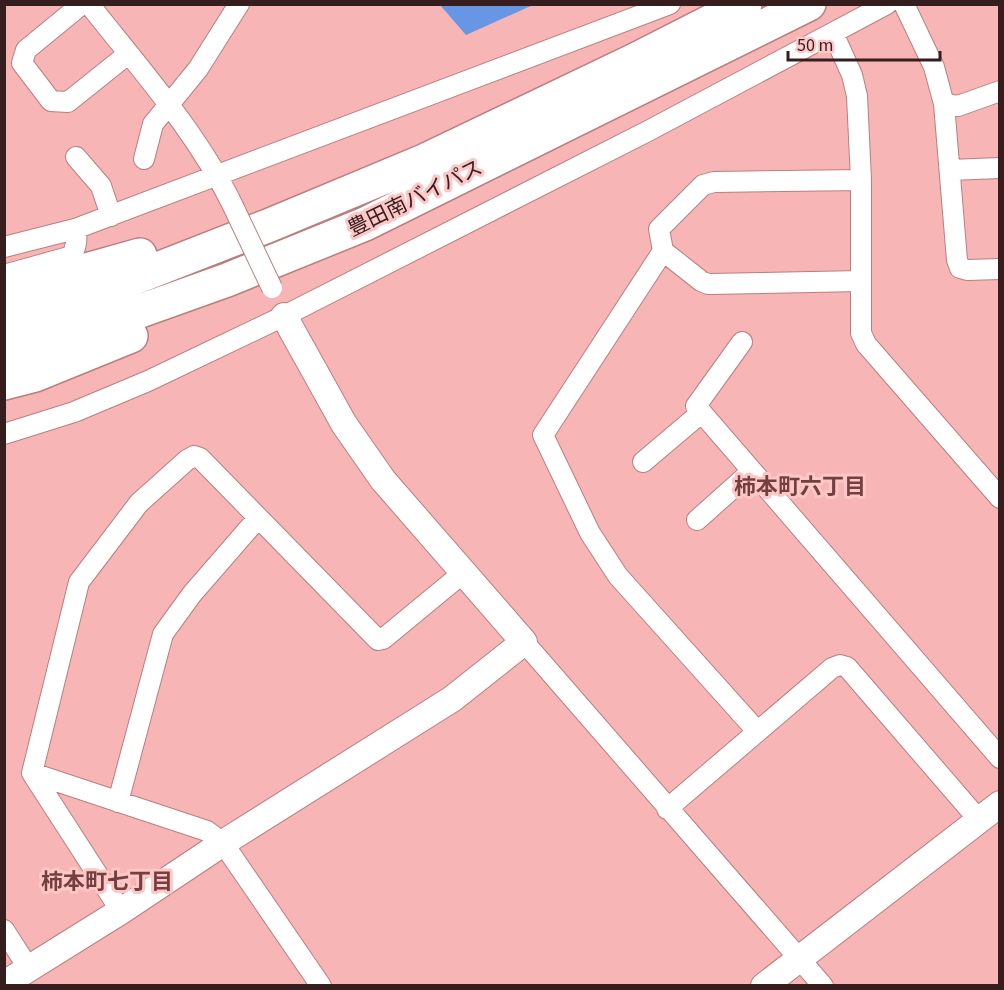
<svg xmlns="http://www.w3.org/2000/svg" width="1004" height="990" viewBox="0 0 1004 990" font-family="'Source Sans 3','Noto Sans JP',sans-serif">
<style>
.water{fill:#6797e4}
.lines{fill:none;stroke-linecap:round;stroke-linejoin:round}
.minor-casing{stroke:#bb7e7e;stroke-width:22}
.tertiary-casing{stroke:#bb7e7e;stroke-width:28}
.trunk-casing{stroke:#bb7e7e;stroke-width:36}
.minor{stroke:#fff;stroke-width:20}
.tertiary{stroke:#fff;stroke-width:26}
.trunk{stroke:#fff;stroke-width:33}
.minor-bridge-casing{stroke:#bb7e7e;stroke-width:22;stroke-linecap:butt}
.minor-bridge{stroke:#fff;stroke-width:20}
.labels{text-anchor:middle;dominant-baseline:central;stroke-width:6;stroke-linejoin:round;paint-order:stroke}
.street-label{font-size:21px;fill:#361e1e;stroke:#fcc7c6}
.neighbourhood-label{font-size:22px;font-weight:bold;fill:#753f40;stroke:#fcc7c6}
</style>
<rect width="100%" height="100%" fill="#f7b6b5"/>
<!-- water -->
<path class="water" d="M440,5H533L466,35Z"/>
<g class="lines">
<defs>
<path id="minor" d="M82,4L26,50L22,63L51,101L68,102L128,54
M89,4C140,69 197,132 233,206
M904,4L934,67L944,104L958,106L1000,91
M833,33L852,75L857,96L861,180
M944,104L957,260L960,268L967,270L1000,269
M76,157L101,186L111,216
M144,159L153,124L198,69L239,4
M950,170L1000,168
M4,247L75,229L670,4
M663,251L543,435L590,533L618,576L757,731
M4,275L72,256C76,246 78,239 75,229
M861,281L708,284L701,281L663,251L659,229L703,185L714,182L861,180V333L866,344L1000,498
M742,342L696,406L1000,758
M4,434L74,412L148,381L284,316L648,131L887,4
M643,462L701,413
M697,520L752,471
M524,642L823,986
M32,773L207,831L223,843L321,986
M118,802L163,634L192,594L258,518
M667,809L832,668L840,665L847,667L979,820
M121,911L32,773L79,582L139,503L187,460L194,456L200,458L378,640L383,639L463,573
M4,930L29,969"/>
<path id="tertiary" d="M4,984L121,911L223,843L452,699L524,642L383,480L344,424L284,316
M764,986L1000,804"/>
<path id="trunk" d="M4,293L140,255
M4,320L81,299L270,225L426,160L633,61L745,4
M4,352L87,330L227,280L365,224L809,4
M4,383L35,375L131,336"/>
</defs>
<!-- minor casing -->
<use href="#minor" class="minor-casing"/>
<!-- tertiary casing -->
<use href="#tertiary" class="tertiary-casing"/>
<!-- trunk casing -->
<use href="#trunk" class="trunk-casing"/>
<!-- minor -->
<use href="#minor" class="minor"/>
<!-- tertiary -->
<use href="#tertiary" class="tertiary"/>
<!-- trunk -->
<use href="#trunk" class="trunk"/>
<defs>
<path id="minor-bridge" d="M233,206L272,288"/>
</defs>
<!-- minor-bridge casing -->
<use href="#minor-bridge" class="minor-bridge-casing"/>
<!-- minor-bridge -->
<use href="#minor-bridge" class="minor-bridge"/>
</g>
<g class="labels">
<!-- street labels -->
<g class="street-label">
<text transform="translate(415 198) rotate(-26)">豊田南バイパス</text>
</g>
<!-- neighbourhood labels -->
<g class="neighbourhood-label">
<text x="800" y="487">柿本町六丁目</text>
<text x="107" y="882">柿本町七丁目</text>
</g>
</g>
<!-- border -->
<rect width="1004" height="990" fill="none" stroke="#361e1e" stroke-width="12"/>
<!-- scale -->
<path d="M788 51v9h152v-9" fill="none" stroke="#361e1e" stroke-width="3"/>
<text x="797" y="51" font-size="18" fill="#361e1e" stroke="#fcc7c6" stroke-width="4.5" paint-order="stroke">50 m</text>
</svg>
